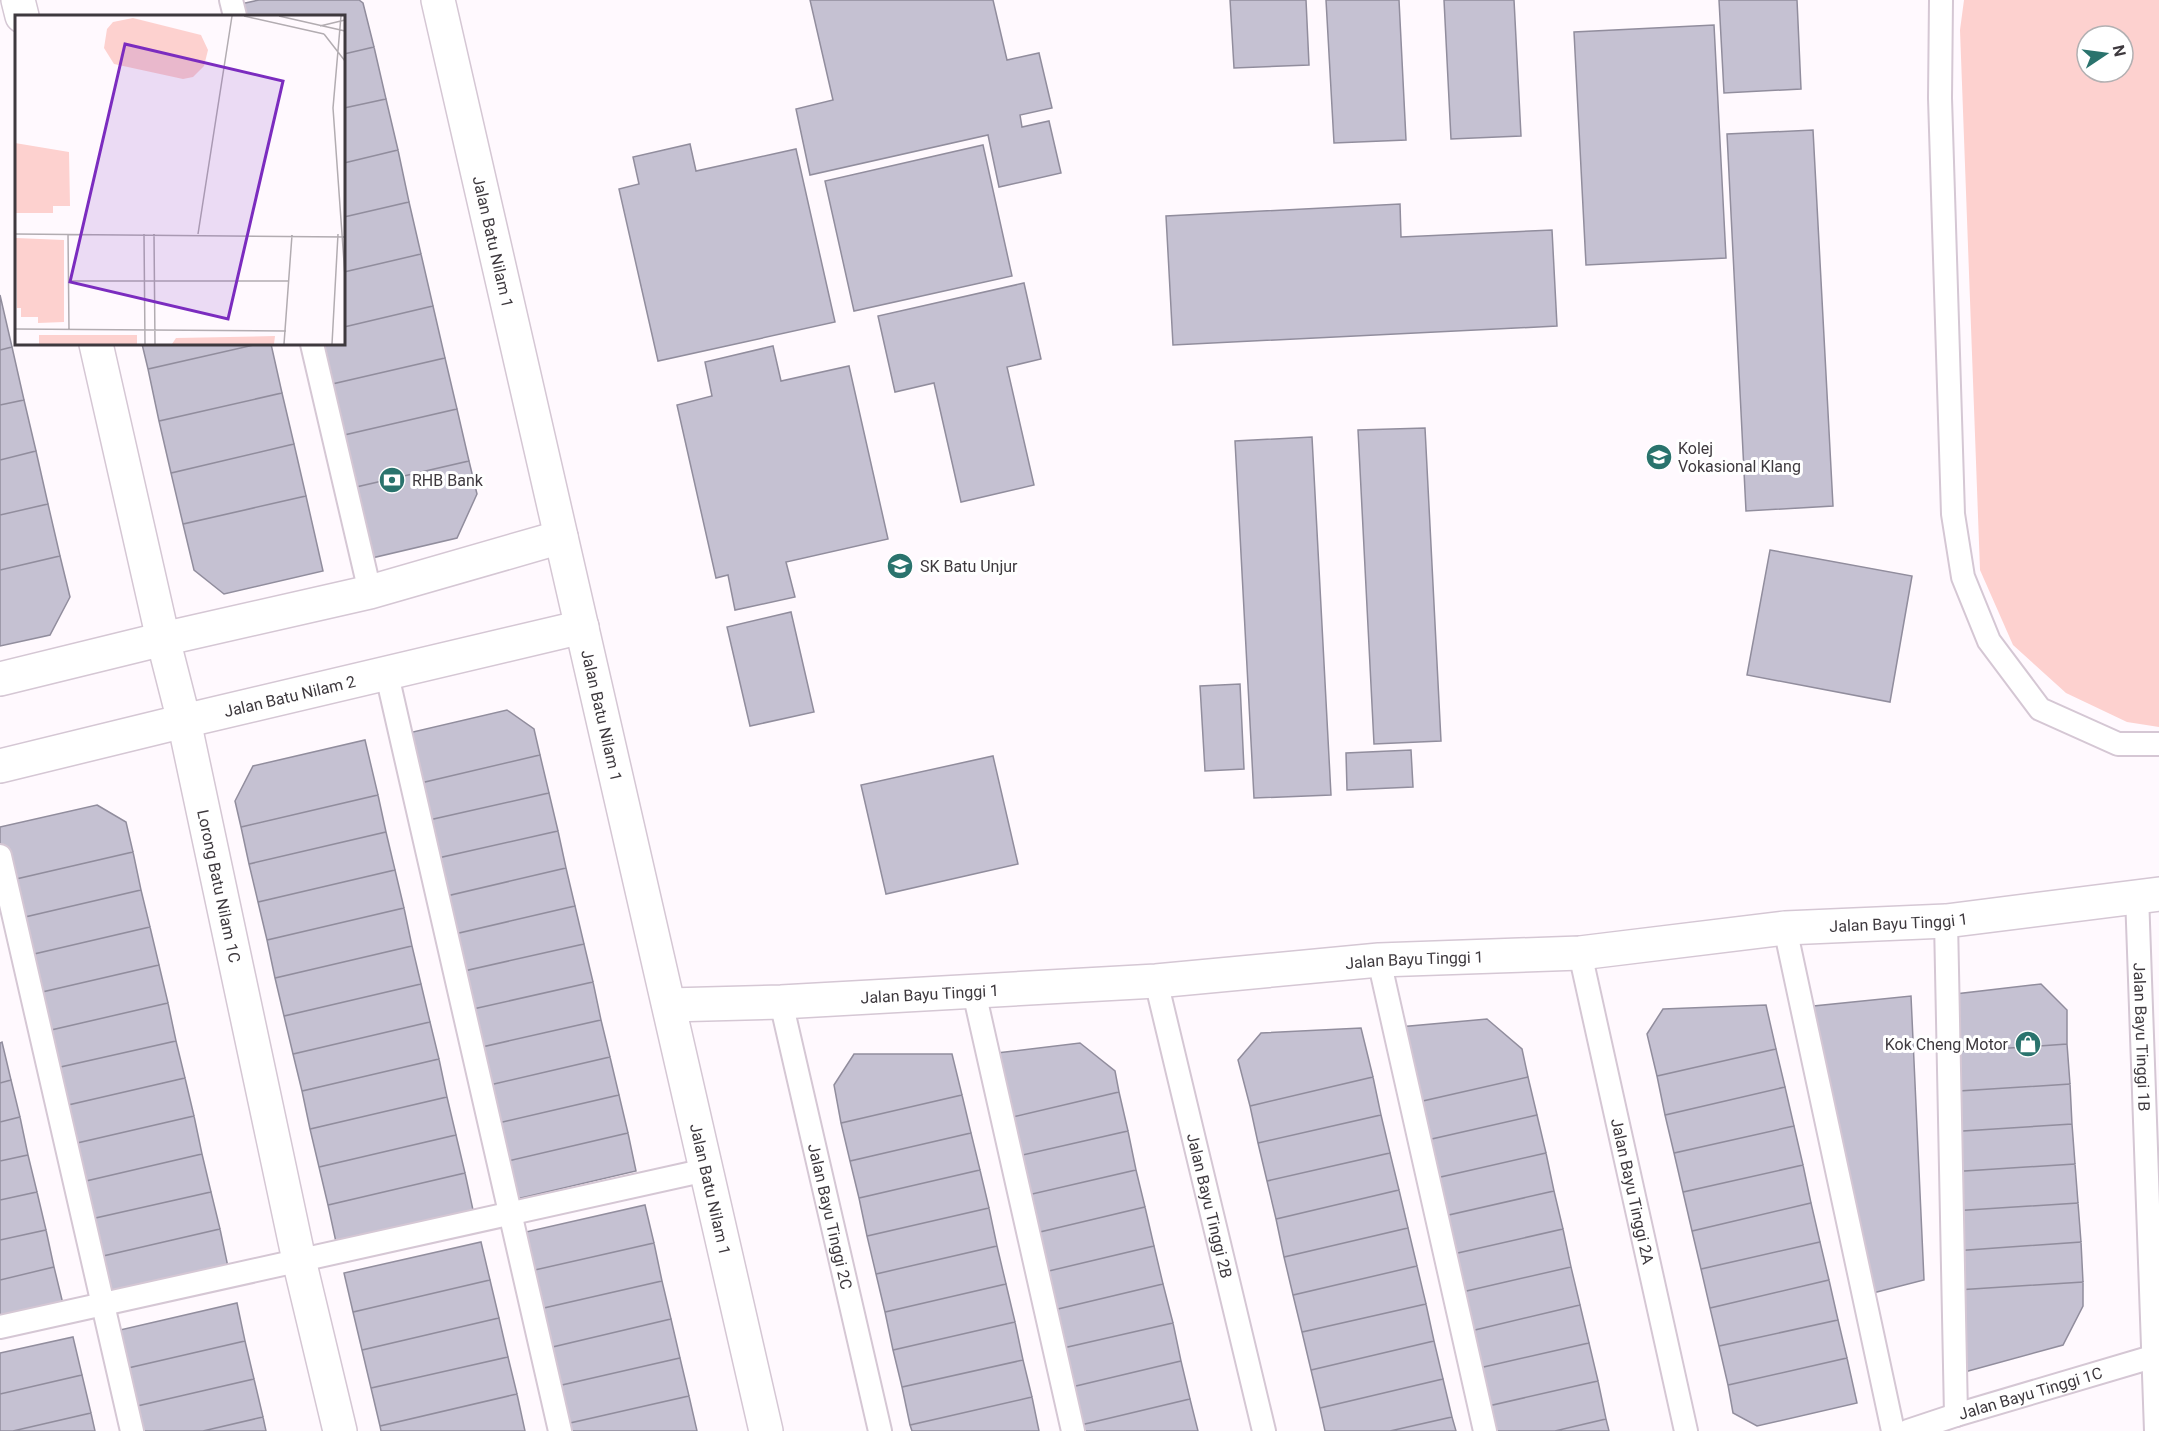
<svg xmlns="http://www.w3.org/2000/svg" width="2159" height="1431" viewBox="0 0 2159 1431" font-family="Roboto,sans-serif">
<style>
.green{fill:#fdd1cf;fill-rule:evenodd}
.building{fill:#c5c1d2;stroke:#918d9d;stroke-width:1.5}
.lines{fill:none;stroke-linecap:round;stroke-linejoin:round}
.service-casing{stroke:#d5c7d4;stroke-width:26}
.minor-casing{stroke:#d5c7d4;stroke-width:36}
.secondary-casing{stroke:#d5c7d4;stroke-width:36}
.service{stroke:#fff;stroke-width:22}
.minor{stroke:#fff;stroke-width:33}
.secondary{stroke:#fff;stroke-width:33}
.labels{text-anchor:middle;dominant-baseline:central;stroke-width:6;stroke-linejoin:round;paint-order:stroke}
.street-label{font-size:16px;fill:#3e393e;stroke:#fff}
.poi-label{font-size:16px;fill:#3e393e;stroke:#fff;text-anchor:start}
.inset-road{fill:none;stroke:#b2acb1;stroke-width:1.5}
.view{fill:#7b2cbf;fill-opacity:0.15;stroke:#7b2cbf;stroke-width:3}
.inset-edge{fill:none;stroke:#3e393e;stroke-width:3}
</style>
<rect width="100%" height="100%" fill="#fff9fe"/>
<!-- green -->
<path class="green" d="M1964,0H2159V727L2127,722L2066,693L2013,645L1980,570L1960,30ZM2087,36H2123V72H2087Z"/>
<!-- building -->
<path class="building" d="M259,0H359L363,3L374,47L344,54V16H234L231,6Z
M810,0H993L1007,60L1039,53L1052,108L1020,115L1022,127L1049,121L1061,173L999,187L988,135L810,175L796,109L833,100Z
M1230,0H1306L1309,65L1234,68Z
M1326,0H1399L1406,140L1334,143Z
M1444,0H1514L1521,136L1451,139Z
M1719,0H1797L1801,89L1724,93Z
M1714,25L1726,258L1586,265L1574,32Z
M374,47L386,99L344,108V54Z
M386,99L398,150L344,163V108Z
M1813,130L1833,506L1746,511L1727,134Z
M690,144L696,171L796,149L835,322L658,361L619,189L639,184L633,157Z
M983,145L1012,276L854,311L825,181Z
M398,150L409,202L344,217V163Z
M409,202L421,254L344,272V217Z
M1400,204L1401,237L1552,230L1557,326L1173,345L1166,216Z
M421,254L433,306L344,327V272Z
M1024,283L1041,359L1007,367L1034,485L961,502L934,383L895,392L878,316Z
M0,295L12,347L0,350Z
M433,306L445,358L319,387L309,344H344V327Z
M142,344H258L148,369Z
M258,344H271L282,393L159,421L148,369Z
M773,346L781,381L849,366L888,539L786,562L795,597L735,610L728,575L716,578L677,405L712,396L705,362Z
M12,347L24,400L0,405V350Z
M445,358L457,409L331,438L319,387Z
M282,393L294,444L171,473L159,421Z
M24,400L36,451L0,460V405Z
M457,409L469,461L343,490L331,438Z
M1425,428L1441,741L1374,744L1358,430Z
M1312,437L1331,795L1254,798L1235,441Z
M294,444L306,496L183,524L171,473Z
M36,451L48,504L0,515V460Z
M469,461L477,494L457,538L359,561L343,490Z
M306,496L323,571L224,594L194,570L183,524Z
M48,504L60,556L0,570V515Z
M1770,550L1912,576L1890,702L1747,675Z
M60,556L70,597L50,635L0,646V570Z
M791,612L814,712L750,726L727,627Z
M1240,684L1244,769L1205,771L1200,686Z
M507,710L534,729L540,755L412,785L400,735Z
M365,740L378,795L241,827L235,801L253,766Z
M1411,750L1413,787L1347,790L1346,753Z
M540,755L549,793L420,822L412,785Z
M993,756L1018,864L886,894L861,785Z
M549,793L558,831L429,860L420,822Z
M378,795L386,832L249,864L241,827Z
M97,805L126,822L133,852L3,882L0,868V827Z
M558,831L566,868L438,898L429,860Z
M386,832L395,870L258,902L249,864Z
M133,852L141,890L12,920L3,882Z
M566,868L575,906L446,936L438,898Z
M395,870L404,908L267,940L258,902Z
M141,890L150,927L21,957L12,920Z
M575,906L584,944L455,973L446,936Z
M404,908L412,946L275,978L267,940Z
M150,927L159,965L29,995L21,957Z
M584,944L593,982L464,1011L455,973Z
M412,946L421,984L284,1016L275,978Z
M159,965L168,1003L38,1033L29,995Z
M593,982L601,1020L473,1049L464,1011Z
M421,984L430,1022L293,1054L284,1016Z
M2041,984L2067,1010V1044L1941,1053L1938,996Z
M1911,996L1924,1280L1865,1295L1804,1007Z
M168,1003L176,1041L47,1070L38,1033Z
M1766,1005L1776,1049L1657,1076L1647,1034L1663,1009Z
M1487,1019L1522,1049L1528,1077L1405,1105L1388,1028Z
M601,1020L610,1057L481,1087L473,1049Z
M430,1022L439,1059L302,1091L293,1054Z
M1361,1028L1373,1077L1250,1106L1238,1060L1261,1033Z
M176,1041L185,1078L55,1108L47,1070Z
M2,1042L11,1080L0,1083V1043Z
M1080,1043L1115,1071L1119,1092L996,1121L980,1055Z
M2067,1044L2070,1084L1943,1092L1941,1053Z
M1776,1049L1785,1087L1665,1115L1657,1076Z
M854,1054H952L962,1095L841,1123L834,1085Z
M610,1057L619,1095L490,1125L481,1087Z
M439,1059L447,1097L310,1129L302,1091Z
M1373,1077L1381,1115L1258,1143L1250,1106Z
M1528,1077L1537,1115L1414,1143L1405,1105Z
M185,1078L194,1116L64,1146L55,1108Z
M11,1080L20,1117L0,1122V1083Z
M2070,1084L2072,1124L1947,1132L1943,1092Z
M1785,1087L1794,1126L1674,1153L1665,1115Z
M1119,1092L1128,1131L1005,1159L996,1121Z
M619,1095L628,1133L499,1163L490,1125Z
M962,1095L971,1133L850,1161L841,1123Z
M447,1097L456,1135L319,1167L310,1129Z
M1381,1115L1390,1153L1267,1181L1258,1143Z
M1537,1115L1546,1153L1423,1181L1414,1143Z
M194,1116L202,1154L73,1184L64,1146Z
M20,1117L28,1155L0,1161V1122Z
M2072,1124L2075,1164L1949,1172L1947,1132Z
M1794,1126L1803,1165L1683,1192L1674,1153Z
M1128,1131L1136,1170L1015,1198L1005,1159Z
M628,1133L636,1171L508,1201L499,1163Z
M971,1133L980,1170L859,1198L850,1161Z
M456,1135L465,1173L328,1205L319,1167Z
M1390,1153L1399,1190L1276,1219L1267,1181Z
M1546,1153L1554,1191L1431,1219L1423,1181Z
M202,1154L211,1192L82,1221L73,1184Z
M28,1155L37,1192L0,1200V1161Z
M2075,1164L2078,1203L1952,1211L1949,1172Z
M1803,1165L1811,1203L1692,1231L1683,1192Z
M980,1170L989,1208L867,1236L859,1198Z
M1136,1170L1145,1207L1023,1236L1015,1198Z
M465,1173L473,1210L336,1242L328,1205Z
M1399,1190L1408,1228L1284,1257L1276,1219Z
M1554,1191L1563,1229L1440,1257L1431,1219Z
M37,1192L46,1230L0,1240V1200Z
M211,1192L220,1229L90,1259L82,1221Z
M1811,1203L1820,1242L1701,1269L1692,1231Z
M2078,1203L2081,1242L1954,1251L1952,1211Z
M645,1205L654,1243L526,1272L517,1234Z
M1145,1207L1154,1246L1032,1275L1023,1236Z
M989,1208L997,1246L876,1274L867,1236Z
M1408,1228L1417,1266L1293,1295L1284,1257Z
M220,1229L228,1267L99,1297L90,1259Z
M1563,1229L1571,1267L1449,1295L1440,1257Z
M46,1230L54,1267L0,1280V1240Z
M481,1242L490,1280L353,1312L344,1273Z
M1820,1242L1829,1280L1710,1308L1701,1269Z
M2081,1242L2083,1282L1957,1290L1954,1251Z
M654,1243L662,1281L535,1310L526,1272Z
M997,1246L1006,1284L885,1312L876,1274Z
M1154,1246L1163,1284L1041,1313L1032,1275Z
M1417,1266L1426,1304L1302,1332L1293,1295Z
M54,1267L63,1304L0,1319V1280Z
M1571,1267L1580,1305L1458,1334L1449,1295Z
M490,1280L499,1318L362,1350L353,1312Z
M1829,1280L1838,1320L1719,1346L1710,1308Z
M662,1281L671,1319L544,1349L535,1310Z
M2083,1282V1306L2063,1345L1961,1373L1957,1290Z
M1006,1284L1015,1322L893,1350L885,1312Z
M1163,1284L1173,1323L1050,1351L1041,1313Z
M237,1303L245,1341L115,1371L107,1333Z
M1426,1304L1434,1341L1311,1370L1302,1332Z
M1580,1305L1589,1343L1466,1371L1458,1334Z
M499,1318L508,1357L371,1388L362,1350Z
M671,1319L680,1358L553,1387L544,1349Z
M1838,1320L1847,1358L1728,1385L1719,1346Z
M1015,1322L1023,1360L902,1387L893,1350Z
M1173,1323L1181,1361L1059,1390L1050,1351Z
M73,1337L82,1375L0,1394V1353Z
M245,1341L254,1379L124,1409L115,1371Z
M1434,1341L1443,1379L1320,1408L1311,1370Z
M1589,1343L1598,1381L1475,1409L1466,1371Z
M508,1357L517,1394L380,1426L371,1388Z
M680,1358L689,1396L561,1425L553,1387Z
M1847,1358L1857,1403L1757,1426L1733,1413L1728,1385Z
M1023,1360L1032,1397L910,1425L902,1387Z
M1181,1361L1190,1399L1068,1428L1059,1390Z
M82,1375L91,1413L13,1431H0V1394Z
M254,1379L263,1417L203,1431H129L124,1409Z
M1443,1379L1452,1417L1390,1431H1325L1320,1408Z
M1598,1381L1606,1419L1555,1431H1480L1475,1409Z
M517,1394L525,1431H381L380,1426Z
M689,1396L697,1431H563L561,1425Z
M1032,1397L1039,1431H912L910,1425Z
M1190,1399L1198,1431H1069L1068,1428Z
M91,1413L95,1431H13Z
M263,1417L266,1431H203Z
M1452,1417L1456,1431H1390Z
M1606,1419L1609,1431H1555Z"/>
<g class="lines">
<defs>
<g id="service">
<path d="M231,0L235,16"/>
<path d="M1941,0L1940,98L1953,514L1963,577L1989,641L2040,709L2118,744H2159"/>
<path d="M312,344L370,592"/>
<path d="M387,675L560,1431"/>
<path d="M0,856L132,1431"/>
<path id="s1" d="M2137,895L2156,1431"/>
<path d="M1946,921L1956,1415"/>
<path d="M1785,928L1893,1431"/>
<path id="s2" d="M1580,953L1686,1431"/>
<path d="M1379,960L1485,1431"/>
<path id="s3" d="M1156,981L1264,1431"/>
<path d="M974,992L1073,1431"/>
<path id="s4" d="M781,1002L880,1431"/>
<path d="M0,1327L706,1170"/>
<path id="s5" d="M1908,1431L1956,1415L2152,1357H2159"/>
</g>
<g id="minor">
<path d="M18,0L22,16"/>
<path id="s6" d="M96,344L163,639L184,721L299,1260L340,1431"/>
<path d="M0,679L163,639L370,592L561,537"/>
<path id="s7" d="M0,766L184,721L582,627"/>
<path id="s8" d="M669,1005L781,1002L1156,981L1379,960L1580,953L1785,928L1946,921L2159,894"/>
</g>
<g id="secondary">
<path id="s9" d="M438,0L766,1431"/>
</g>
</defs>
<!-- service casing -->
<use href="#service" class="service-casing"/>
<!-- minor casing -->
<use href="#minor" class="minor-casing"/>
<!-- secondary casing -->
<use href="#secondary" class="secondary-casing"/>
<!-- service -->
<use href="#service" class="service"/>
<!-- minor -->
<use href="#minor" class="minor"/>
<!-- secondary -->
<use href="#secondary" class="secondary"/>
</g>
<!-- icons -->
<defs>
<symbol id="school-disc" viewBox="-11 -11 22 22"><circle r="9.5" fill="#2a736d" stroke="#fff"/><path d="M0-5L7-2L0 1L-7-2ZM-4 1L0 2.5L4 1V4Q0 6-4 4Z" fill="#fff"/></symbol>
<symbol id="bank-disc" viewBox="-11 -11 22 22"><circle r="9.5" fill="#2a736d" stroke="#fff"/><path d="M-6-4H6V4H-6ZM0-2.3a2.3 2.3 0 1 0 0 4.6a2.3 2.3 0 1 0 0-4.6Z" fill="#fff"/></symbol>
<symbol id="shop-disc" viewBox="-11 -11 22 22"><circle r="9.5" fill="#2a736d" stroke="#fff"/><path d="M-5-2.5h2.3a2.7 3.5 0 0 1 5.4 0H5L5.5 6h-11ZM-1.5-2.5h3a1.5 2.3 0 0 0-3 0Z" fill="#fff"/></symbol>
</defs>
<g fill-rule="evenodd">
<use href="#school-disc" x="1644" y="442" width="30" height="30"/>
<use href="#bank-disc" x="377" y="465" width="30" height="30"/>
<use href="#school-disc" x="885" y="551" width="30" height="30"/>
<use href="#shop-disc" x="2013" y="1029" width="30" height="30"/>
</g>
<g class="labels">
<!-- street labels -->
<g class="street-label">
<text stroke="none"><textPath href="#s9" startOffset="248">Jalan Batu Nilam 1</textPath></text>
<text stroke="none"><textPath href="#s7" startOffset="298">Jalan Batu Nilam 2</textPath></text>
<text stroke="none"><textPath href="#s9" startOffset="734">Jalan Batu Nilam 1</textPath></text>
<text stroke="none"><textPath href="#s6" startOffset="556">Lorong Batu Nilam 1C</textPath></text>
<text stroke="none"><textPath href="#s8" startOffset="1233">Jalan Bayu Tinggi 1</textPath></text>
<text stroke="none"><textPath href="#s8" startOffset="747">Jalan Bayu Tinggi 1</textPath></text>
<text stroke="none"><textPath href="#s8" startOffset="261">Jalan Bayu Tinggi 1</textPath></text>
<text stroke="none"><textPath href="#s1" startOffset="142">Jalan Bayu Tinggi 1B</textPath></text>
<text stroke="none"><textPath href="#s9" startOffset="1220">Jalan Batu Nilam 1</textPath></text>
<text stroke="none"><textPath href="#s2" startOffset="244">Jalan Bayu Tinggi 2A</textPath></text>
<text stroke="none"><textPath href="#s3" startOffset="231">Jalan Bayu Tinggi 2B</textPath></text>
<text stroke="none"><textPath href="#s4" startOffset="220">Jalan Bayu Tinggi 2C</textPath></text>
<text stroke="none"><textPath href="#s5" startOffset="128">Jalan Bayu Tinggi 1C</textPath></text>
</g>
<!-- poi labels -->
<g class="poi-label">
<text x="1678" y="448">Kolej<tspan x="1678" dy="18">Vokasional Klang</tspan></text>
<text x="412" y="480">RHB Bank</text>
<text x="920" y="566">SK Batu Unjur</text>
<text x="2008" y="1044" text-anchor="end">Kok Cheng Motor</text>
</g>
</g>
<!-- overview -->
<g transform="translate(15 15)">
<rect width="330" height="330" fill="#fff9fe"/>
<path d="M118,3L186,20L193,35L189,51L178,62L168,64L99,49L89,33L92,14L98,7ZM0,128L54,137L55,191H38V198H0ZM1,223L49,225V307L23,308V302H6V293H2ZM24,320H122V329H24ZM260,321L259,329H157L161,323Z" fill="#fdd1cf"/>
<path class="inset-road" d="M229,1L309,19M264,1L330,16M326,1L318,93L330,261M305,11L330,5M309,19L330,46M0,219L330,222M53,219L54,314M129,219L130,329M139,219L140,329M183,219L217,1M54,266H274M0,314L271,316M269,329L277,220M317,329L323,219"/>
<path class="view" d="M110,29L268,66L213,304L55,267Z"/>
<rect width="330" height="330" class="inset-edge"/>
</g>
<!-- north arrow -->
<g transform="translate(2105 54) rotate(77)"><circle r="28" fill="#ffffff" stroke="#b2b0b2" stroke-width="1.5"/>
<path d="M0-4.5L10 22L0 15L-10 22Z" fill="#2a736d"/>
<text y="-9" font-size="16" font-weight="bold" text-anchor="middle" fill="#3e393e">N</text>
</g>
</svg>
